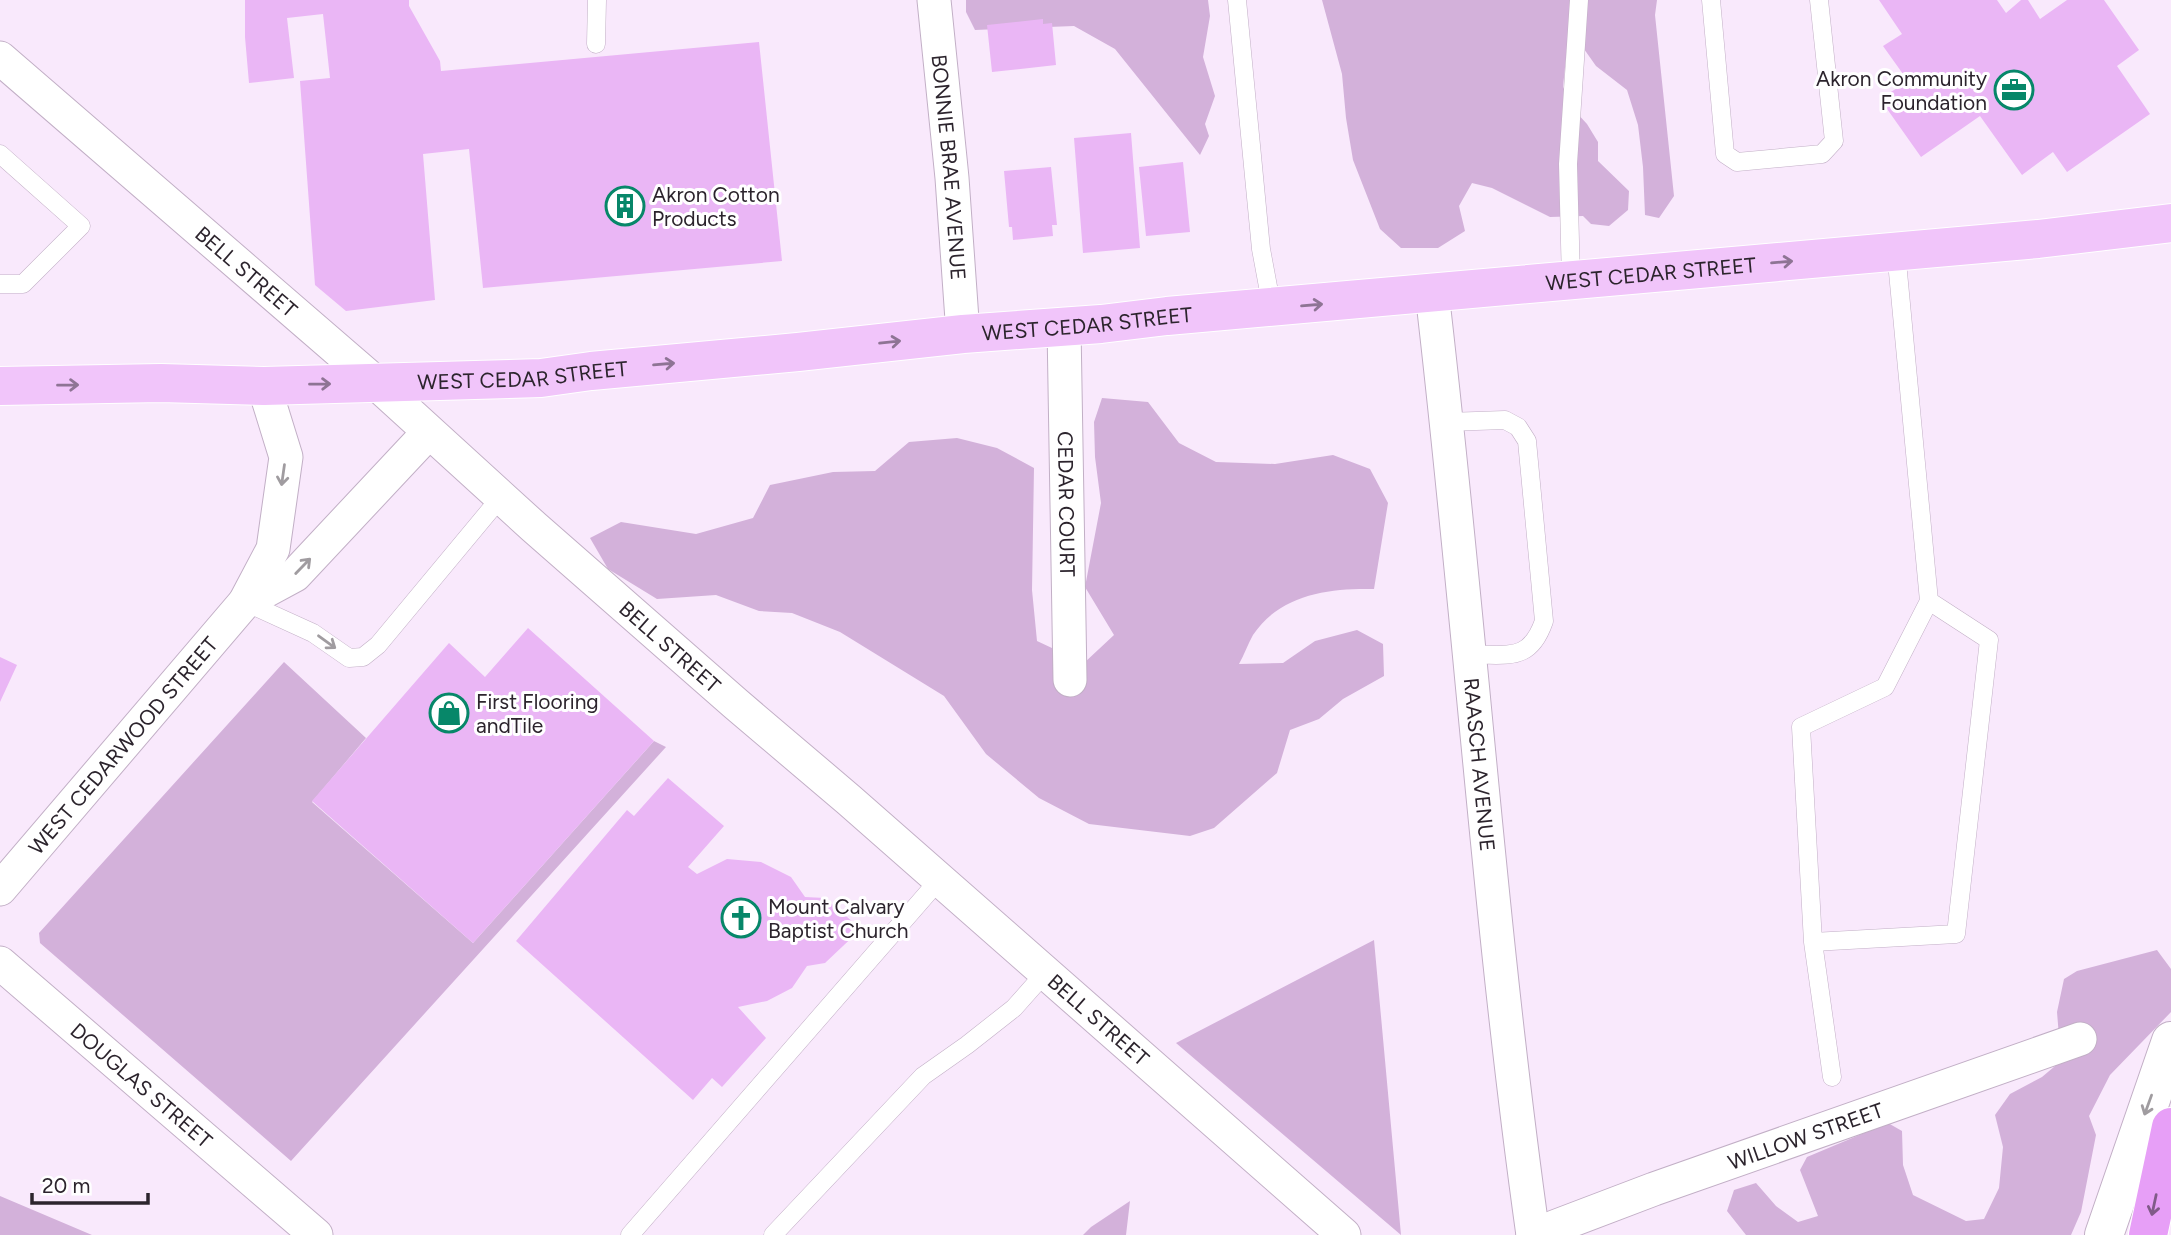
<svg xmlns="http://www.w3.org/2000/svg" width="2171" height="1235" viewBox="0 0 2171 1235" font-family="Figtree,sans-serif">
<style>
.green{fill:#d3b1da}
.building{fill:#eab6f5}
.lines{fill:none;stroke-linecap:round;stroke-linejoin:round}
.lane-casing{stroke:#c2afc6;stroke-width:19}
.street-casing{stroke:#c2afc6;stroke-width:35}
.secondary-casing{stroke:#c2afc6;stroke-width:40}
.primary-casing{stroke:#fff;stroke-width:40}
.highway-casing{stroke:#fff;stroke-width:40}
.lane{stroke:#fff;stroke-width:18}
.street{stroke:#fff;stroke-width:33}
.secondary{stroke:#fff;stroke-width:38}
.primary{stroke:#f1c5fa;stroke-width:38}
.highway{stroke:#e79ff7;stroke-width:38}
.oneway{stroke:#8e7494}
.oneway2{stroke:#a09ca0}
.oneway3{stroke:#805b88}
.labels{text-anchor:middle;dominant-baseline:central;stroke-width:6;stroke-linejoin:round;paint-order:stroke}
.poi-label{font-size:21px;fill:#2c242d;stroke:#fff;text-anchor:start}
.street-label{font-size:21px;fill:#2c242d;stroke:#fff}
</style>
<rect width="100%" height="100%" fill="#f9e9fc"/>
<!-- green -->
<path class="green" d="M966,0H1208L1210,16L1203,57L1215,96L1205,124L1209,136L1200,155L1115,49L1074,26L975,30L966,12Z
M1322,0H1657L1655,15L1674,196L1659,218L1645,215L1643,167L1638,125L1627,90L1596,66L1584,49L1568,38L1563,87L1575,111L1587,124L1598,142V161L1629,191L1628,210L1609,226L1591,224L1583,216L1550,217L1492,188L1472,183L1459,206L1465,231L1438,248H1401L1380,229L1353,160L1346,118L1342,74Z
M1102,398L1148,402L1179,443L1216,462L1275,464L1333,455L1370,469L1388,503L1374,589C1330,588 1280,594 1253,635C1248,644 1244,655 1239,664L1283,663L1315,641L1357,630L1383,644L1384,676L1343,699L1319,719L1290,730L1277,773L1214,828L1190,836L1089,824L1039,798L986,754L944,696L840,632L792,613L759,611L716,595L657,599L608,569L590,538L621,522L696,534L753,518L770,485L833,472L875,471L909,442L957,438L997,448L1034,468L1032,590L1037,641L1084,663L1114,635L1085,587L1101,503L1095,457L1094,422Z
M284,662L366,738L312,802L473,943L654,741L666,747L291,1161L40,943L39,933Z
M1374,940L1401,1235L1176,1043Z
M2157,950L2171,969V1012L2110,1075L2089,1116L2096,1135L2081,1212L2071,1235H1746L1727,1211L1734,1190L1756,1183L1776,1206L1798,1222L1818,1216L1800,1170L1807,1157L1888,1123L1902,1131L1903,1165L1913,1195L1966,1221L1984,1219L1999,1188L2003,1147L1995,1115L2010,1094L2042,1077L2061,1061L2057,1012L2064,979L2077,971Z
M0,1196L92,1235H0Z
M1130,1201L1126,1235H1083L1091,1227Z"/>
<!-- building -->
<path class="building" d="M245,0H409V6L440,61L441,71L759,42L782,261L483,288L469,149L423,154L435,300L346,311L315,285L300,81L330,78L323,14L287,18L294,78L249,83L245,37Z
M1879,0H1997L2006,13L2021,0H2028L2040,19L2067,0H2104L2139,50L2117,66L2150,114L2067,172L2053,152L2022,175L1980,116L1921,157L1880,99L1908,81L1883,46L1902,34Z
M1043,19V24L1052,23L1056,65L992,72L987,25Z
M1131,133L1140,248L1083,253L1074,138Z
M1183,162L1190,232L1146,236L1139,167Z
M1051,167L1057,225H1052L1053,236L1013,240L1012,227H1009L1004,171Z
M528,628L654,741L473,943L312,801L449,643L485,677Z
M0,657L17,665L0,702Z
M668,778L724,826L688,867L697,874L727,859L761,862L791,877L805,897L825,898L861,929L825,963L807,966L792,988L767,1001L738,1007L766,1038L722,1087L712,1078L693,1100L516,941L627,810L634,816Z"/>
<g class="lines">
<defs>
<path id="lane" d="M1237,0L1261,249L1272,308
M1711,0L1725,154L1737,162L1822,154L1834,141L1819,0
M596,44L597,0
M0,154L81,226L23,284H0
M1896,251L1929,601L1885,687L1801,727L1813,942L1956,934L1989,640L1929,601
M1571,281L1568,164L1579,0
M1447,422L1505,420L1518,427L1527,441L1544,621C1529,664 1507,653 1468,655
M245,602L313,633L349,658L363,657L378,645L501,497
M1813,942L1832,1077
M630,1235L939,880
M773,1235L923,1076L967,1045L1014,1008L1045,973"/>
<g id="street">
<path id="s1" d="M934,0L952,178L963,334"/>
<path id="s2" d="M0,58L376,383L534,527L736,704L849,800L1344,1235"/>
<path id="s3" d="M1432,293C1469,607 1489,922 1533,1235"/>
<path id="s4" d="M1064,327L1070,680"/>
<path d="M245,602L295,575L429,432"/>
<path id="s5" d="M0,889L245,602L273,549L286,457L264,386"/>
<path id="s6" d="M0,963L316,1235"/>
<path id="s7" d="M1533,1235L1654,1189L2080,1039"/>
</g>
<path id="secondary" d="M2104,1235L2171,1041"/>
<g id="primary">
<path id="s8" d="M0,386L161,383L264,386L541,378L591,371L798,352L963,334L1101,324L1167,316L2038,239L2171,223"/>
</g>
<path id="highway" d="M2148,1235L2171,1127"/>
</defs>
<!-- lane casing -->
<use href="#lane" class="lane-casing"/>
<!-- street casing -->
<use href="#street" class="street-casing"/>
<!-- secondary casing -->
<use href="#secondary" class="secondary-casing"/>
<!-- primary casing -->
<use href="#primary" class="primary-casing"/>
<!-- highway casing -->
<use href="#highway" class="highway-casing"/>
<!-- lane -->
<use href="#lane" class="lane"/>
<!-- street -->
<use href="#street" class="street"/>
<!-- secondary -->
<use href="#secondary" class="secondary"/>
<!-- primary -->
<use href="#primary" class="primary"/>
<!-- highway -->
<use href="#highway" class="highway"/>
</g>
<!-- one-way arrows -->
<defs><path id="oneway-shaft" d="M-6 0H5M1.5-3L5.5 0L1.5 3" fill="none" stroke-width="1.6" stroke-linecap="round" stroke-linejoin="round" transform="scale(1.75)"/></defs>
<g class="oneway">
<use href="#oneway-shaft" transform="translate(1782 262) rotate(-5)"/>
<use href="#oneway-shaft" transform="translate(1312 305) rotate(-5)"/>
<use href="#oneway-shaft" transform="translate(890 342) rotate(-6)"/>
<use href="#oneway-shaft" transform="translate(664 364) rotate(-5)"/>
<use href="#oneway-shaft" transform="translate(320 384) rotate(-1)"/>
<use href="#oneway-shaft" transform="translate(68 385) rotate(-1)"/>
</g>
<g class="oneway2">
<use href="#oneway-shaft" transform="translate(283 475) rotate(98)"/>
<use href="#oneway-shaft" transform="translate(303 566) rotate(-46)"/>
<use href="#oneway-shaft" transform="translate(327 642) rotate(36)"/>
<use href="#oneway-shaft" transform="translate(2148 1105) rotate(110)"/>
</g>
<use class="oneway3" href="#oneway-shaft" transform="translate(2154 1205) rotate(102)"/>
<!-- icons -->
<defs>
<symbol id="office-ring" viewBox="-11 -11 22 22"><circle r="9.5" fill="#fff" stroke="#078769" stroke-width="1.5"/><path d="M-6-3h4V-5.5h4V-3h4V5H-6ZM-1-4.5V-3h2v-1.5ZM-6 0V1H6V0Z" fill="#078769"/></symbol>
<symbol id="building-ring" viewBox="-11 -11 22 22"><circle r="9.5" fill="#fff" stroke="#078769" stroke-width="1.5"/><path d="M-4-6H4V6H1V3H-1V6H-4ZM-2.5-4.3h1.7v1.8h-1.7ZM.8-4.3h1.7v1.8H.8ZM-2.5-1h1.7V.8h-1.7ZM.8-1h1.7V.8H.8Z" fill="#078769"/></symbol>
<symbol id="shop-ring" viewBox="-11 -11 22 22"><circle r="9.5" fill="#fff" stroke="#078769" stroke-width="1.5"/><path d="M-5-2.5h2.3a2.7 3.5 0 0 1 5.4 0H5L5.5 6h-11ZM-1.5-2.5h3a1.5 2.3 0 0 0-3 0Z" fill="#078769"/></symbol>
<symbol id="church-ring" viewBox="-11 -11 22 22"><circle r="9.5" fill="#fff" stroke="#078769" stroke-width="1.5"/><path d="M-1.2-6h2.4v3.5h3.3v2.4h-3.3V6h-2.4V-.1h-3.3v-2.4h3.3Z" fill="#078769"/></symbol>
</defs>
<g fill-rule="evenodd">
<use href="#office-ring" x="1992" y="68" width="44" height="44"/>
<use href="#building-ring" x="603" y="184" width="44" height="44"/>
<use href="#shop-ring" x="427" y="691" width="44" height="44"/>
<use href="#church-ring" x="719" y="896" width="44" height="44"/>
</g>
<g class="labels">
<!-- poi labels -->
<g class="poi-label">
<text x="1987" y="78" text-anchor="end">Akron Community<tspan x="1987" dy="24">Foundation</tspan></text>
<text x="652" y="194">Akron Cotton<tspan x="652" dy="24">Products</tspan></text>
<text x="476" y="701">First Flooring<tspan x="476" dy="24">andTile</tspan></text>
<text x="768" y="906">Mount Calvary<tspan x="768" dy="24">Baptist Church</tspan></text>
</g>
<!-- street labels -->
<g class="street-label">
<text stroke="none"><textPath href="#s1" startOffset="168">BONNIE BRAE AVENUE</textPath></text>
<text stroke="none"><textPath href="#s2" startOffset="326">BELL STREET</textPath></text>
<text stroke="none"><textPath href="#s8" startOffset="1656">WEST CEDAR STREET</textPath></text>
<text stroke="none"><textPath href="#s8" startOffset="1090">WEST CEDAR STREET</textPath></text>
<text stroke="none"><textPath href="#s8" startOffset="523">WEST CEDAR STREET</textPath></text>
<text stroke="none"><textPath href="#s4" startOffset="177">CEDAR COURT</textPath></text>
<text stroke="none"><textPath href="#s2" startOffset="892">BELL STREET</textPath></text>
<text stroke="none"><textPath href="#s5" startOffset="189">WEST CEDARWOOD STREET</textPath></text>
<text stroke="none"><textPath href="#s3" startOffset="474">RAASCH AVENUE</textPath></text>
<text stroke="none"><textPath href="#s2" startOffset="1460">BELL STREET</textPath></text>
<text stroke="none"><textPath href="#s6" startOffset="187">DOUGLAS STREET</textPath></text>
<text stroke="none"><textPath href="#s7" startOffset="290">WILLOW STREET</textPath></text>
</g>
</g>
<!-- scale -->
<path d="M32 1193v10h116v-10" fill="none" stroke="#2c242d" stroke-width="3.5"/>
<text x="42" y="1193" font-size="21" fill="#2c242d" stroke="#ffffff" stroke-width="5" paint-order="stroke">20 m</text>
</svg>
